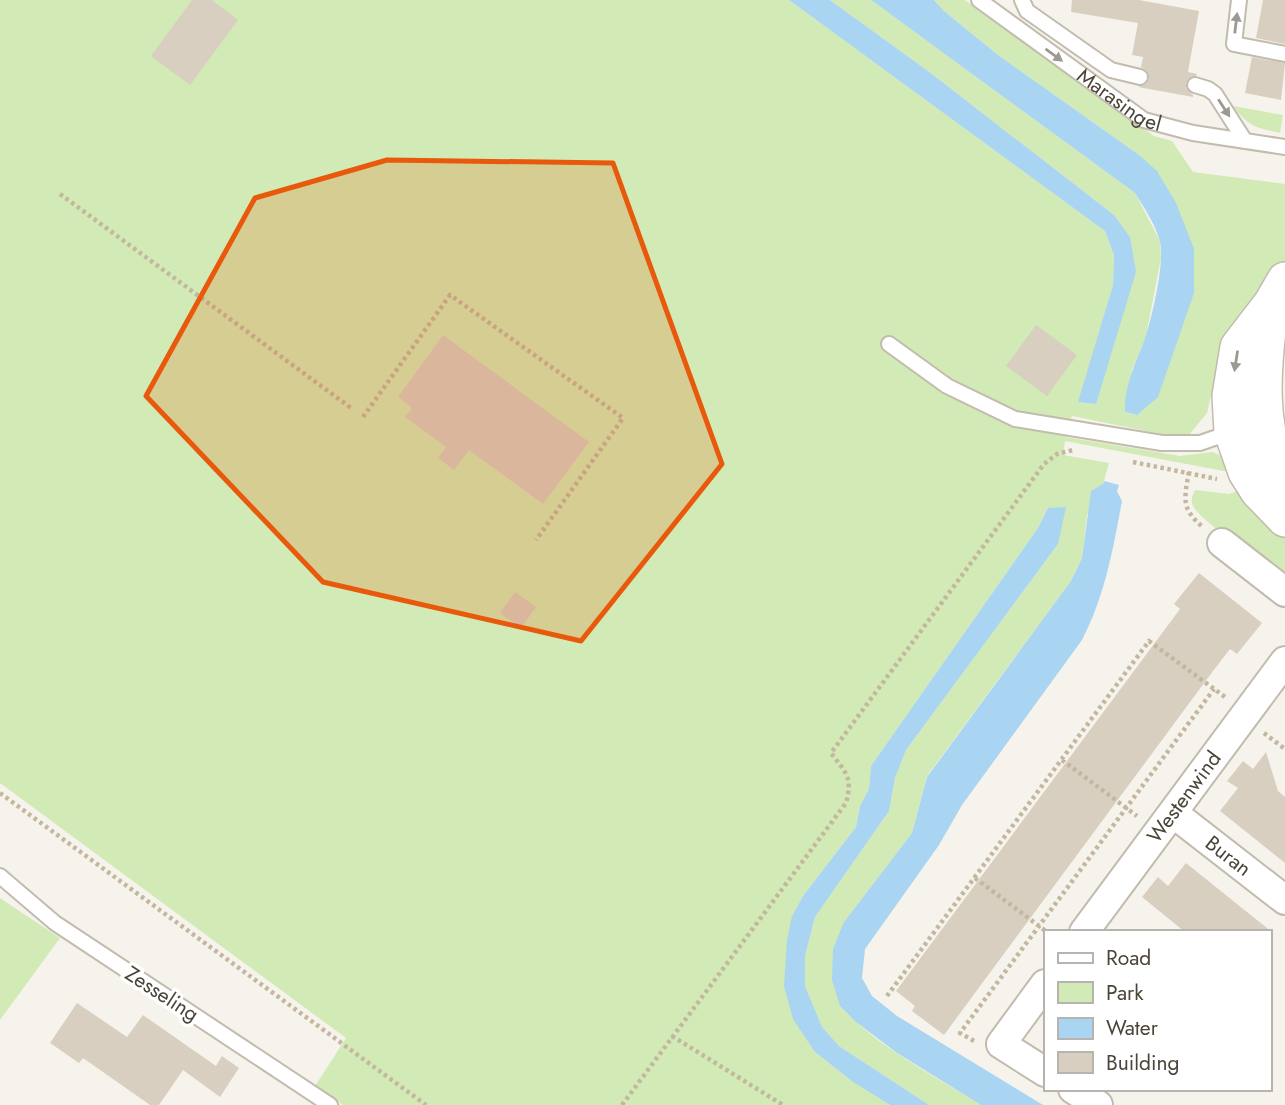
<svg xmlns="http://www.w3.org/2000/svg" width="1285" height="1105" viewBox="0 0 1285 1105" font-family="Jost,sans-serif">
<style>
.green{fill:#d2eab5}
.water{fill:#a9d4f2}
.building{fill:#d8cfc1}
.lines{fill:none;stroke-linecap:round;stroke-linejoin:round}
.service-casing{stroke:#c2bbae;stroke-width:18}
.minor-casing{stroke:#c2bbae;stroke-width:32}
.tertiary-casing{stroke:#c2bbae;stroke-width:38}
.path{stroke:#c4b79f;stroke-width:4.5;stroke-dasharray:3.5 3.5;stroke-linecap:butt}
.service{stroke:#fff;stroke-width:14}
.minor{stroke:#fff;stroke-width:28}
.tertiary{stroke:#fff;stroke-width:35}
.oneway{fill:#9c9892}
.marked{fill:#e8590c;fill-opacity:0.2;stroke:#e8590c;stroke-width:5;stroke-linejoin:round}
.labels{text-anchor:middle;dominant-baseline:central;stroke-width:7;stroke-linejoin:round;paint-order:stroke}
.street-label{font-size:21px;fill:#4b4439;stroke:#fff}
</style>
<rect width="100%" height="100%" fill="#f6f3ec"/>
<!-- green -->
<path class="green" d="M0,0H789L1105,231L1114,255L1113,285L1079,402L1096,404L1130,237L1114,215L932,74L830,0H871L1135,193L1160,241L1161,258L1146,336L1132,370L1125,412L1136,415L1194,293L1139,155L998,55L944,11L934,0H965L1154,136L1172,141L1193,172L1285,184V261L1229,339L1218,365L1207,413L1188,436L1161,434L1072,416L1066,437L1180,456L1213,452L1221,456L1234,468L1229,472L1065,441L1063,455L1109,463L1103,484L1087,515L1082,558L1071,581L927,776L912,833L844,922L840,1006C879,1048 933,1075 981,1105H929L839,1046L822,1028L805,986V956L815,917L889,811L895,778L906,750L1058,544L1048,508L1038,528L871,766L869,789L860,806L856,827L803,896L792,916L815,1052L853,1082L890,1105H343L315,1086L346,1038L0,783Z
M1233,106L1283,115L1280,133C1256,128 1248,126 1233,106Z
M1245,488L1285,531V580C1270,569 1198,519 1193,506C1190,500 1193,495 1195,490L1229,494Z
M0,898L60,938L0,1020Z"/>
<!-- water -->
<path class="water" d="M789,0H830L932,74L1114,215L1130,237L1136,272L1096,404L1078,402L1113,285L1114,255L1105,231Z
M871,0H934L944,11L998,55L1139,155L1157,171L1176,203L1194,249V293L1158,397L1137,415L1125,412C1124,385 1136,363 1145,338C1152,318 1165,262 1160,242C1156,225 1144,208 1135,193Z
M1104,481L1119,485L1117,491L1122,501C1113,549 1105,596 1082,640L962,805L939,845L865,949L862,978L872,996L897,1016L1043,1105H981L897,1053L856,1022L840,1006L832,980L833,949L844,922L912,833L927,777L1071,581L1082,558L1091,491L1103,484Z
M1066,507L1058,544L906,750L895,778L889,811L815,917L805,956V986L822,1027L839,1046L929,1105H890L853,1082L815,1052L793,1019L784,986L787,940L792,916L803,896L856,827L860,806L869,789L871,766L1038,528L1048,508Z"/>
<!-- building -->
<path class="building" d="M192,0H212L238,20L190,85L151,56Z
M1072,0H1139L1199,11L1188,72L1197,74L1196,76L1189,78L1186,83V88L1193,95V97L1138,87L1146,84L1149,79L1147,71L1141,67L1143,57L1132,55L1138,23L1071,12Z
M1263,0H1285V44L1256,38Z
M1252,57L1285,63L1281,100L1245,93Z
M1036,325L1077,355L1047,396L1006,366Z
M443,335L589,442L543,504L469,450L454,470L438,458L446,447L405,417L412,408L398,397Z
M1199,573L1262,623L1237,654L1230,649L1213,671L944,1035L912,1011L915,1006L896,991L1180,609L1174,604Z
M515,592L536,607L521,628L500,613Z
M1266,752L1278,791L1285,797V863L1220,811L1238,788L1227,781L1243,761L1253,769Z
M1186,863L1227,896L1272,932H1185L1142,897L1158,877L1168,886Z
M77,1003L127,1037L143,1015L216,1066L222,1056L239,1068L220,1097L183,1070L159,1105H150L83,1058L79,1063L50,1043Z"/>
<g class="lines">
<defs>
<g id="service">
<path id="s1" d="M979,0L1144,120L1193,133L1285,147"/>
<path d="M1022,0L1027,11L1111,70L1140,77"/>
<path d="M1239,0L1234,44L1285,54"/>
<path d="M1195,85L1208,89L1215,94L1245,141"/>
<path d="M889,344L947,386L1015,419L1162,443H1200L1232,432L1267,426"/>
<path d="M0,876L55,923L330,1105"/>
</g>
<g id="minor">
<path d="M1222,543L1285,592"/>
<path id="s2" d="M1173,813L1285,900"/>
<path id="s3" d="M1084,932L1285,661"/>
<path d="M1045,984L1001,1044L1045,1072"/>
<path d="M1073,1089L1098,1105"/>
</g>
<path id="tertiary" d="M1285,280L1271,304L1238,347L1230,396L1232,432L1246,472L1258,491L1285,519
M1271,304C1264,365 1255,425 1285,481"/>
</defs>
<!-- service casing -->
<use href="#service" class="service-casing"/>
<!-- minor casing -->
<use href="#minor" class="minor-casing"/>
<!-- tertiary casing -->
<use href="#tertiary" class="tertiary-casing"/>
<!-- path -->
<path class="path" d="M60,194L351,408
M363,417L450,295L623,418L536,540
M1133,462L1217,479
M1189,472C1184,499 1181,509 1203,527
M1264,733L1285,749
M1062,760L1137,816
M0,793L426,1105
M975,878L1047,932
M887,996L1149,641L1225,697
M672,1036L783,1105
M974,1041L960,1033L1214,689
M622,1105L846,803C853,777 846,773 831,753L1044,464L1057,454L1073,450"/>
<!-- service -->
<use href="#service" class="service"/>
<!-- minor -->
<use href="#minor" class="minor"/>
<!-- tertiary -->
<use href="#tertiary" class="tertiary"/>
</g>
<!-- one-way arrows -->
<defs><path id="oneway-solid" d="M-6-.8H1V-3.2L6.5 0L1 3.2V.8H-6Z" transform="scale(1.75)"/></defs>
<g class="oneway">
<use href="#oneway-solid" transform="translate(1236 23) rotate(-83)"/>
<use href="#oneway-solid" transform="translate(1054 55) rotate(36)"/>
<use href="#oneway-solid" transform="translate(1224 108) rotate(57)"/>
<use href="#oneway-solid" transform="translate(1236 361) rotate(99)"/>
</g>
<!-- marked area -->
<path class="marked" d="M387,160L613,163L722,464L581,641L323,582L146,396L255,198Z"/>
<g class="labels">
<!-- street labels -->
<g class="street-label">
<text stroke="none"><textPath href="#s1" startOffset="173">Marasingel</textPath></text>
<text stroke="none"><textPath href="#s3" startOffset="168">Westenwind</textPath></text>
<text stroke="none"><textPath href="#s2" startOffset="70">Buran</textPath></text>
<text transform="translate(162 994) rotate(33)">Zesseling</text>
</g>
</g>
<!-- legend -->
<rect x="1044" y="930" width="228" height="161" fill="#ffffff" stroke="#b7b4b0" stroke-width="2"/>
<rect x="1058" y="953" width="35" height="10" fill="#ffffff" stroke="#b7b4b0" stroke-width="2"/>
<text x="1106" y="965" font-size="21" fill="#4b4439">Road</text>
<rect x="1058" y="982" width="35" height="21" fill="#d2eab5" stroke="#b7b4b0" stroke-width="2"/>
<text x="1106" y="1000" font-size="21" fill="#4b4439">Park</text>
<rect x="1058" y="1018" width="35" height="21" fill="#a9d4f2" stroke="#b7b4b0" stroke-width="2"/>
<text x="1106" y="1035" font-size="21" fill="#4b4439">Water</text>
<rect x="1058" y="1052" width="35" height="21" fill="#d8cfc1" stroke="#b7b4b0" stroke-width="2"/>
<text x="1106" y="1070" font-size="21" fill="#4b4439">Building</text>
</svg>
